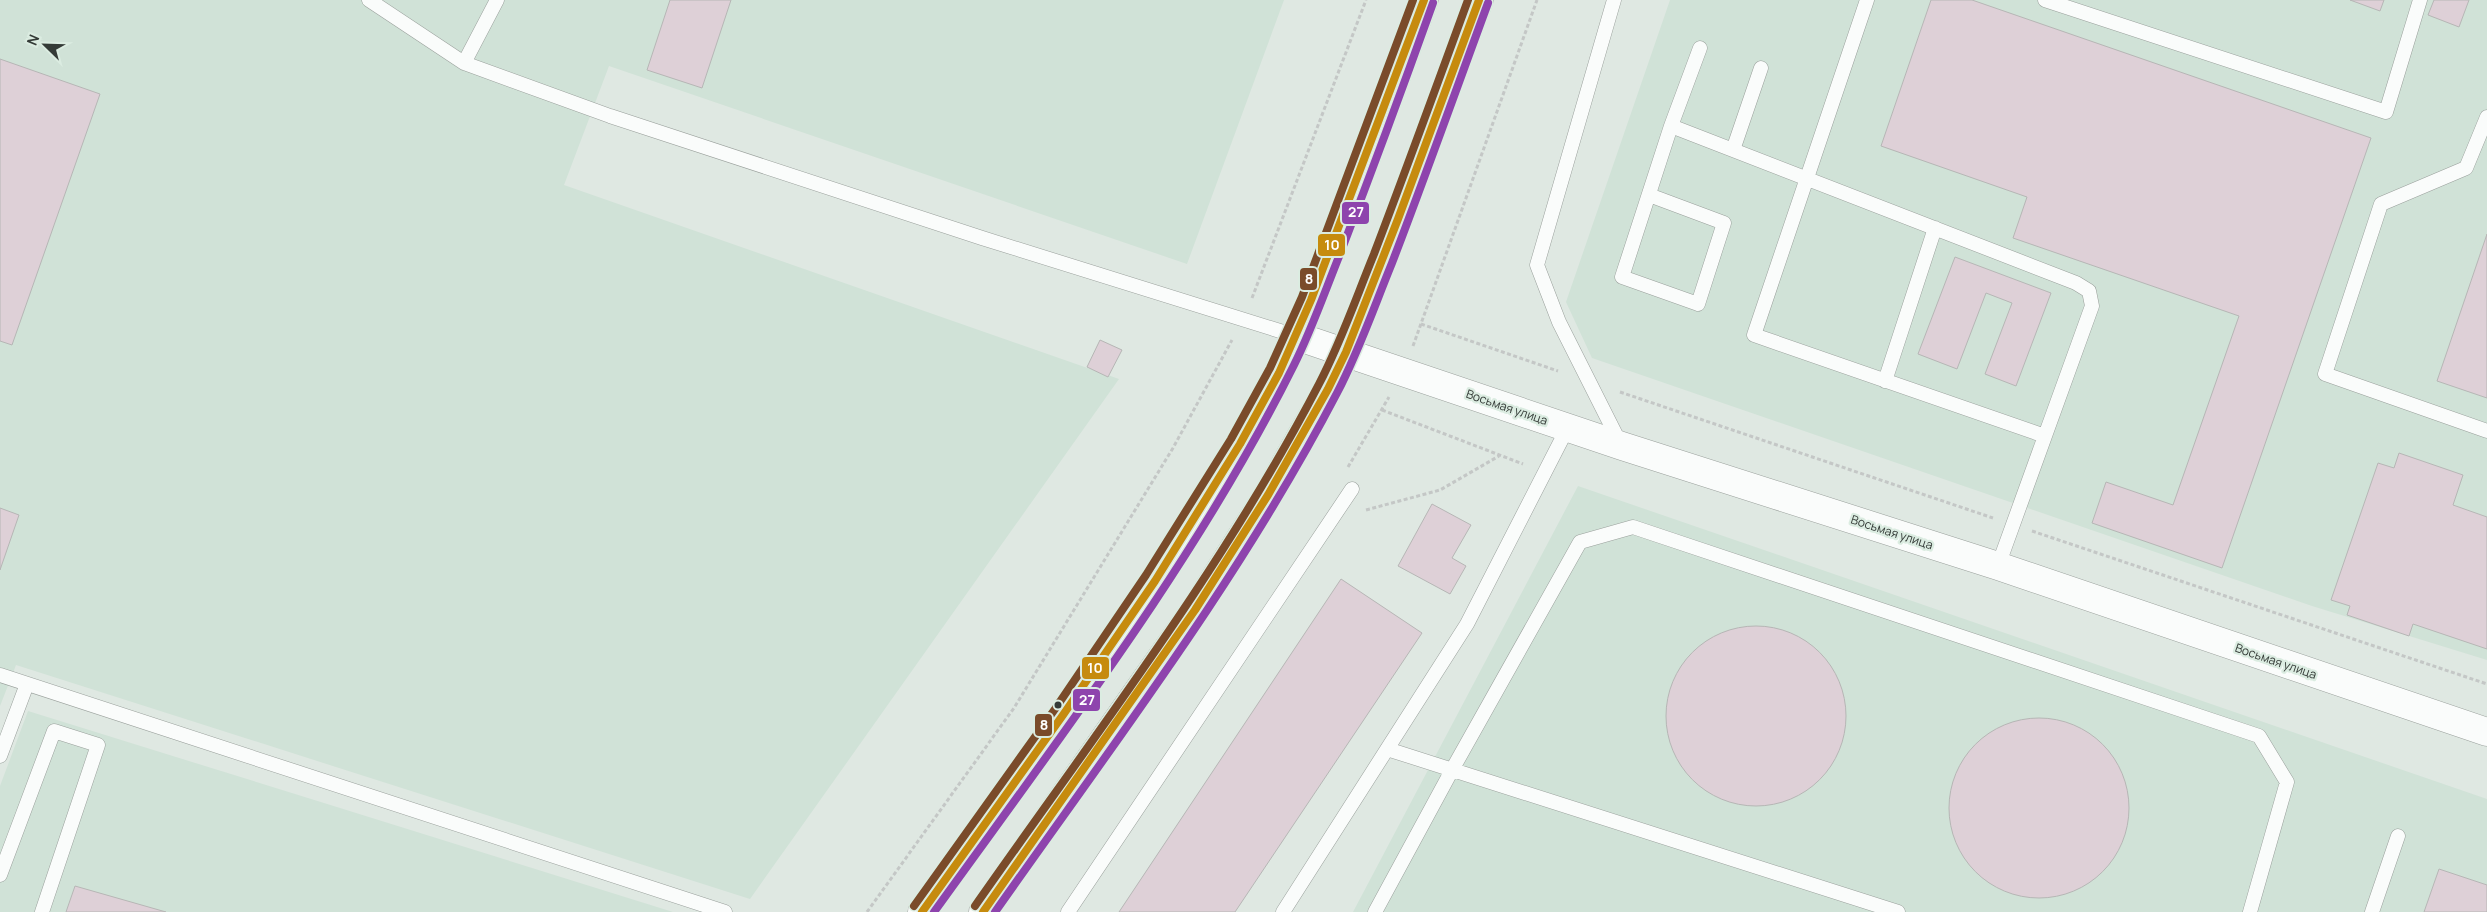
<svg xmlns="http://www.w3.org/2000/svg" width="2487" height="912" viewBox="0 0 2487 912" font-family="Manrope,sans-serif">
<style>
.built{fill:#d0e2d7}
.building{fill:#ded0d7;stroke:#b6b6b5}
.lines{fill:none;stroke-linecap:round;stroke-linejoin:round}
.lane-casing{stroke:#9aa09c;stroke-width:15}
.secondary-casing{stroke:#9aa09c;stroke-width:29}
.path{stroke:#c4c7c6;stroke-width:3;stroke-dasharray:4 2.5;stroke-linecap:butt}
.lane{stroke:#fafcfb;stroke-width:14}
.secondary{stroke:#fafcfb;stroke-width:28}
.bus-1-casing{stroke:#dbece1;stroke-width:11}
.bus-2-casing{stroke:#dbece1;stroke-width:11}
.bus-3-casing{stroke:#dbece1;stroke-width:11}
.bus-1{stroke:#c68b0e;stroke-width:8}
.bus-2{stroke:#8e44ad;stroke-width:8}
.bus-3{stroke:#7a4b2a;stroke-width:8}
.bus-dot{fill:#343b37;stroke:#dbece1;stroke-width:2}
.labels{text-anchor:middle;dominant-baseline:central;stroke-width:4.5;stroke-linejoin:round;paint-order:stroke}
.street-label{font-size:12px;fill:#343b37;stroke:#dbece1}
.line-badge{stroke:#dbece1;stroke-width:2}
.badge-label{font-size:14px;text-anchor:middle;font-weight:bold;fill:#fff}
</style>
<rect width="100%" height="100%" fill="#dfe8e2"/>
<!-- built -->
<path class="built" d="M0,0H1284L1187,264L609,66L564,185L1119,379L750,899L16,665L0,706Z
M1670,0H2487V660L2312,606L1592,358L1566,302Z
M1578,486L2487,799V912H1353Z
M28,711L324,803L673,912H0V786Z"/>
<!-- building -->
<path class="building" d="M670,0H731L702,88L647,70Z
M1931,0H1972L2371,138L2222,568L2092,523L2106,482L2173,505L2239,316L2013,238L2027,197L1881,146Z
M2350,0H2384L2380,11Z
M2434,0H2469L2459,27L2428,15Z
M0,59L100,94L12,345L0,341Z
M2487,234V398L2437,381Z
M1955,257L2051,293L2016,386L1985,374L2012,303L1986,293L1957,369L1918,354Z
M1100,340L1122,350L1108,377L1087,367Z
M2399,453L2463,475L2453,505L2487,517V649L2413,624L2409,636L2347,615L2350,606L2331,600L2378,463L2394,468Z
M1432,504L1471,525L1452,558L1466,566L1450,594L1398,566Z
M0,508L19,515L0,570Z
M1341,579L1422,633L1235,912H1119Z
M1666 716a90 90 0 1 1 180 0a90 90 0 1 1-180 0Z
M1949 808a90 90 0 1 1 180 0a90 90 0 1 1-180 0Z
M2439,869L2487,885V912H2424Z
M75,886L166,912H66Z"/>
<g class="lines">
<defs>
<path id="lane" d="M369,0L464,63L610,116L982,238L1296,336
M1614,0L1537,265L1559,322L1621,445
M1867,0L1754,335L2045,436
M2045,0L2386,112L2420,0
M464,63L497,0
M2487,117L2466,168L2381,204L2325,374L2487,431
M1671,126L1700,48
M1733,150L1761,68
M1649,195L1724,223L1698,304L1622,277L1671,126L2076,283L2089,291L2092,306L1998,566
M1885,381L1935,228
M0,675L725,912
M1387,749L1898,912
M0,756L27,684
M0,875L54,731L98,745L42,912
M1068,912L1352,489
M1283,912L1467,624L1568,427
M1375,912L1452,770L1580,542L1633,527L2259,736L2287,782L2250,912
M2372,912L2398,836"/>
<path id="secondary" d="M1296,336L1622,446L1998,566L2487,732
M922,912C1047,737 1178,563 1279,373C1299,336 1313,295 1328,256C1362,171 1393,86 1424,0
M983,912L1195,610L1268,495L1328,389L1346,352L1398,219L1479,0"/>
</defs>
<!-- lane casing -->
<use href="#lane" class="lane-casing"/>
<!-- secondary casing -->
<use href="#secondary" class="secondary-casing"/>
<!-- path -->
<path class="path" d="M1252,298L1366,0
M1421,324L1558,371
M1413,346L1537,0
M1620,392L1993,518
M1382,410L1523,464
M1348,467L1389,397
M1366,510L1440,490L1499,456
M2032,531L2487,684
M867,912L1014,708L1173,448L1232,340"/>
<!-- lane -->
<use href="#lane" class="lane"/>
<!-- secondary -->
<use href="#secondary" class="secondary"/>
<defs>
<path id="bus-1" d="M922,912L1063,715L1155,581L1240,444L1279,373L1311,300L1424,0
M983,912L1195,610L1268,495L1328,389L1346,352L1398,219L1479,0"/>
<path id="bus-2" d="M934,912C1060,737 1198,558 1294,365C1312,329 1325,291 1340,254C1372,171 1403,87 1433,3
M995,912C1114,743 1241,577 1337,393C1359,351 1374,307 1392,263C1425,177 1456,90 1488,3"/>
<path id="bus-3" d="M914,906L1055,709L1146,575L1231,439L1270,368L1302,297L1413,0
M975,906C1094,736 1223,569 1319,384C1341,342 1356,298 1374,254C1406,170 1437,85 1468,0"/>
</defs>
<!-- bus-1 casing -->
<use href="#bus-1" class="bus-1-casing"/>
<!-- bus-2 casing -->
<use href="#bus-2" class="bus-2-casing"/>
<!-- bus-3 casing -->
<use href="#bus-3" class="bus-3-casing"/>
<!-- bus-1 -->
<use href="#bus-1" class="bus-1"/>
<!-- bus-2 -->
<use href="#bus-2" class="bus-2"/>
<!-- bus-3 -->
<use href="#bus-3" class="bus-3"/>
</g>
<!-- markers -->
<circle class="bus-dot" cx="1058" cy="705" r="4.5"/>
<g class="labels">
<!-- street labels -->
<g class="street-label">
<text transform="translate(1507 407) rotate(19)">Восьмая улица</text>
<text transform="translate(1892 532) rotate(18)">Восьмая улица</text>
<text transform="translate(2276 661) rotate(19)">Восьмая улица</text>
</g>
</g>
<g class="line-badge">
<rect x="1341" y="201" width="29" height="24" rx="5" fill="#8e44ad"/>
<rect x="1317" y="233" width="29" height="24" rx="5" fill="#c68b0e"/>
<rect x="1299" y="267" width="19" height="24" rx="5" fill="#7a4b2a"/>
<rect x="1081" y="656" width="29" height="24" rx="5" fill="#c68b0e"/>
<rect x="1072" y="688" width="29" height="24" rx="5" fill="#8e44ad"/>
<rect x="1034" y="713" width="19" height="24" rx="5" fill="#7a4b2a"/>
</g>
<g class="badge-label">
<text x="1356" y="217">27</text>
<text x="1332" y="250">10</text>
<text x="1309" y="284">8</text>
<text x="1095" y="673">10</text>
<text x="1087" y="705">27</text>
<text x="1044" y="730">8</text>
</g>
<!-- north arrow -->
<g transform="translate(45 45) rotate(293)" stroke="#dbece1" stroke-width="4" paint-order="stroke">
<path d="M0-4L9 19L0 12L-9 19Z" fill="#343b37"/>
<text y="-8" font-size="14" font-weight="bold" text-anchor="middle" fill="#343b37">N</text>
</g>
</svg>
